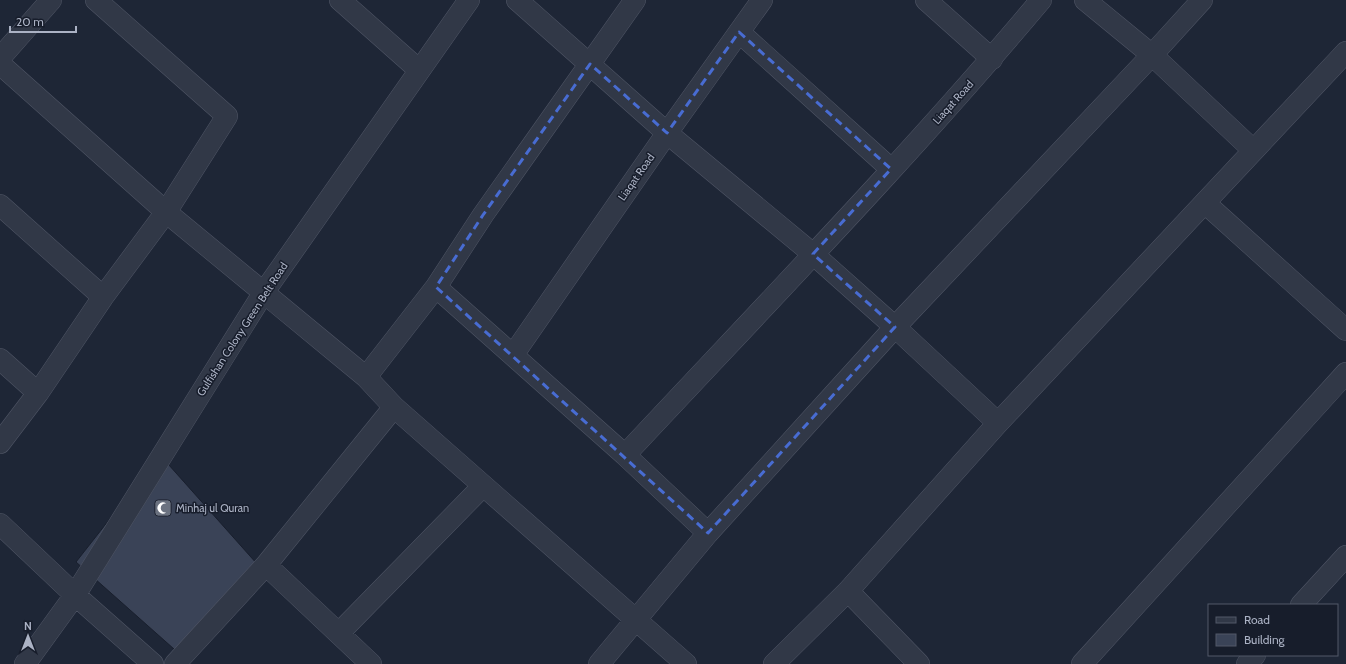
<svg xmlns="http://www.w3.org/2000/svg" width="1346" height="664" viewBox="0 0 1346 664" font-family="Cabin,sans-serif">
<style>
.building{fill:#3a4357;stroke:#191f2d}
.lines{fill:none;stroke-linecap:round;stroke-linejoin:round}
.minor-casing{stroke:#4f5565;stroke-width:22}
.minor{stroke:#313847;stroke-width:21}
.marked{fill:none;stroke:#486cd2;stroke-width:3;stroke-dasharray:8 5;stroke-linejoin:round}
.labels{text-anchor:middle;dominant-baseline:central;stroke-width:3;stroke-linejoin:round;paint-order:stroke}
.street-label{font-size:11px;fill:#abb2c4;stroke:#171d2b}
.poi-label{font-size:11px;fill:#abb2c4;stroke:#171d2b;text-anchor:start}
</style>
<rect width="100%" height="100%" fill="#1e2636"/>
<!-- building -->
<path class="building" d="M160,455L258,565L183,657L76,562Z"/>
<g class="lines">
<defs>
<path id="minor" d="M96,0L227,116L166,212L366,377L394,407L686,664
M340,0L419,70
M517,0L667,133L813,254L895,327L998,423
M926,0L992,59
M1085,0L1152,55L1253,150
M739,32L891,169
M0,58L51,0
M0,64L166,212L103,297L38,393L0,359
M1205,203L1346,330
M0,205L103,297
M436,287L625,455L708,533
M513,355L667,133L762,0
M366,377L436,287L483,215L635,0
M0,443L38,393
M625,455C765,305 909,157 1041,0
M0,524L75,595L153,664
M266,565L371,664
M848,591L919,664
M1301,605L1346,556
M339,633L483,486
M25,664L75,595L264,292L469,0
M175,664L266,565L394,407
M599,664L708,533L895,327L1152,55L1202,0
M774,664L848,591L998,423L1346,52
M1082,664L1346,373
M1247,664L1255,655"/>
</defs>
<!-- minor casing -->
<use href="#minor" class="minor-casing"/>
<!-- minor -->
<use href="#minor" class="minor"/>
</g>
<!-- marked area -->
<path class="marked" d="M739,32L891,169L813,254L895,327L708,533L436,287L483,215L590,64L667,133Z"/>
<!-- icons -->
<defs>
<symbol id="mosque-square" viewBox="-11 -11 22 22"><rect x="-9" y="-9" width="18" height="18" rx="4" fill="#6b7280" stroke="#171d2b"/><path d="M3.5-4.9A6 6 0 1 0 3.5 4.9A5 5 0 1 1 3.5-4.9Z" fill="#fff"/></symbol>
</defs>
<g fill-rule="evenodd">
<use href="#mosque-square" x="153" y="498" width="20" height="20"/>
</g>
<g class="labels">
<!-- street labels -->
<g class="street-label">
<text transform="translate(953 102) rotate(-48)">Liaqat Road</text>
<text transform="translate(636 177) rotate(-55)">Liaqat Road</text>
<text transform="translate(242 329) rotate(-57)">Gulfishan Colony Green Belt Road</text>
</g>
<!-- poi labels -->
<g class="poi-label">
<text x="176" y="508">Minhaj ul Quran</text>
</g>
</g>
<!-- legend -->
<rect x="1208" y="604" width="130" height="52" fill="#171d2b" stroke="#525968"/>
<rect x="1216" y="617" width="20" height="6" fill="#313847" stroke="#525968"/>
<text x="1244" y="624" font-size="12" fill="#abb2c4">Road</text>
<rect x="1216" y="634" width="20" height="12" fill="#3a4357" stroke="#525968"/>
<text x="1244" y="644" font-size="12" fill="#abb2c4">Building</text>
<!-- north arrow -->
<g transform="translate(28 636)" stroke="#171d2b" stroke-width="3" paint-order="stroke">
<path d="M0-3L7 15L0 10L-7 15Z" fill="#abb2c4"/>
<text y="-6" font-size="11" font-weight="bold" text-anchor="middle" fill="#abb2c4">N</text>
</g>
<!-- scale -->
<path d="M10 26v6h66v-6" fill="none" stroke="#abb2c4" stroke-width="2"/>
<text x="16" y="26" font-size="12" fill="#abb2c4" stroke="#171d2b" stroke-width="3" paint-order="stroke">20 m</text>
</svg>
